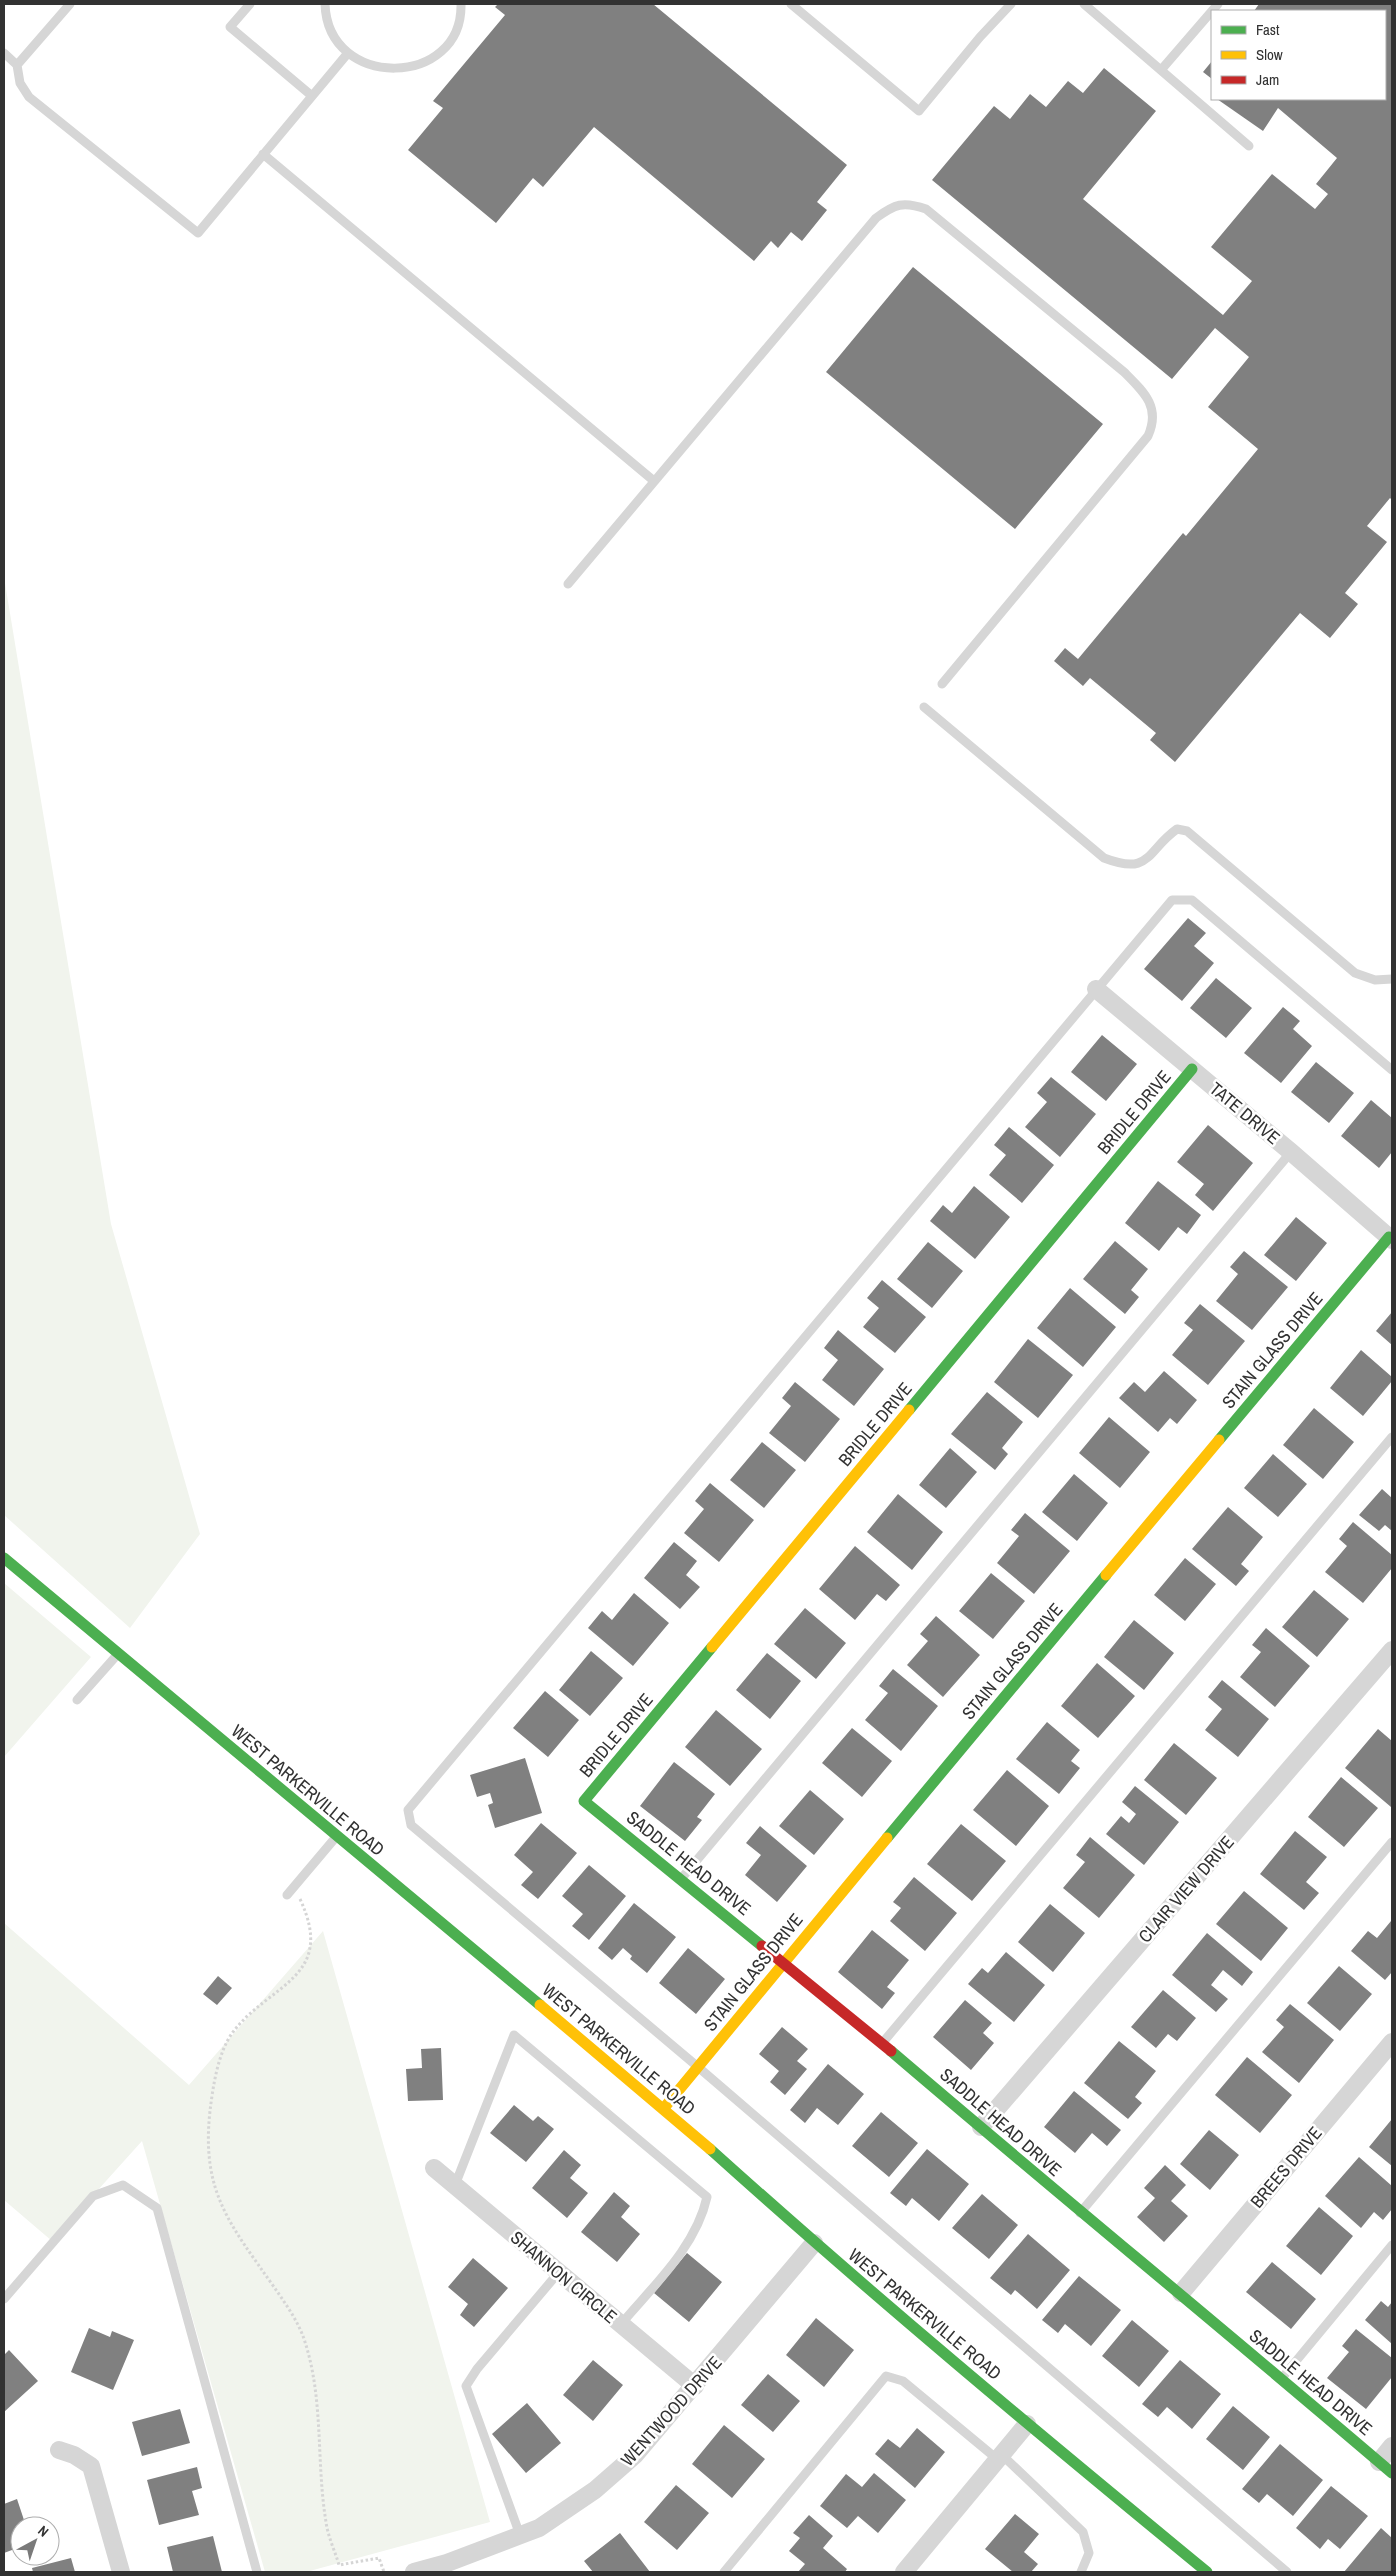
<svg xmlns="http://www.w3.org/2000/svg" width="1396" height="2576" viewBox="0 0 1396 2576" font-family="'Archivo Narrow',sans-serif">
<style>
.green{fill:#f1f4ed}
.building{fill:#808080}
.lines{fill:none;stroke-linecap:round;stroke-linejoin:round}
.path{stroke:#d5d5d5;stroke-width:3;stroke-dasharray:2.5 2.5;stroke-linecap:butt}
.lane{stroke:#d6d6d6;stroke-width:9}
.street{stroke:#d6d6d6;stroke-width:18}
.fast{stroke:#4caf50;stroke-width:11}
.slow{stroke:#ffc107;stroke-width:11}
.jam{stroke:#c62828;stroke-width:11}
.labels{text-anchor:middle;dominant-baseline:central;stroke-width:5;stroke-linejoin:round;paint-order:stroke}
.street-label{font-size:18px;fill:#323232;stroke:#fff}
</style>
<rect width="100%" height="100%" fill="#fff"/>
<!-- green -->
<path class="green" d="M4,577L111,1224L200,1534L130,1628L4,1515Z
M4,1583L91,1657L4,1757Z
M4,1923L189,2085L323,1931L490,2522L306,2572H265L142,2141L52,2241L4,2200Z"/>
<!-- building -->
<path class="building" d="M498,4H653L847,165L817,202L827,210L802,241L791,232L778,248L771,241L754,261L594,127L543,187L533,178L496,223L408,150L443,108L433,101L505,15L495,7Z
M1259,4H1392V500L1390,498L1367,526L1387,542L1345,593L1358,604L1330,638L1300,613L1175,762L1150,740L1156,733L1090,678L1083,686L1054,661L1065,648L1078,659L1183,533L1186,536L1258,449L1208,407L1249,357L1215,328L1172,379L932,180L994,106L1010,119L1030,94L1046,107L1068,81L1083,93L1104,68L1156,111L1083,199L1223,315L1252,281L1211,247L1272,174L1315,209L1328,194L1316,184L1337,158L1278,108L1263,131L1217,99H1385V11H1254Z
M1212,61V79L1203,72Z
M913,267L1103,424L1015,529L826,372Z
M1188,918L1206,933L1194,946L1214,963L1182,1001L1144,969Z
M1216,978L1252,1008L1226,1038L1190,1008Z
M1283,1007L1300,1021L1293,1029L1312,1046L1281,1083L1244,1053Z
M1102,1035L1137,1064L1106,1101L1071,1072Z
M1316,1062L1354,1093L1329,1123L1291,1092Z
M1051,1077L1096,1114L1060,1157L1025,1127L1047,1102L1037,1093Z
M1371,1100L1392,1118V1152L1379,1168L1341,1136Z
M1208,1125L1253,1163L1213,1211L1195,1195L1204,1184L1177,1162Z
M1009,1127L1054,1165L1022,1203L989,1175L1006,1155L994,1145Z
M1158,1181L1201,1215L1187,1234L1178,1227L1159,1251L1125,1223Z
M974,1186L1010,1217L975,1259L930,1221L943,1205L952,1213Z
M1296,1217L1327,1243L1296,1281L1264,1255Z
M1115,1241L1148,1269L1131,1290L1139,1297L1125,1314L1083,1279Z
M928,1242L963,1271L932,1308L897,1279Z
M1244,1251L1288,1287L1252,1330L1216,1301L1238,1274L1230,1267Z
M882,1280L926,1317L895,1353L863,1327L879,1308L867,1298Z
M1070,1288L1116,1327L1083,1367L1037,1328Z
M1200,1304L1245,1341L1208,1385L1172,1355L1193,1330L1184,1323Z
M1392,1312V1345L1376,1331Z
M838,1330L884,1369L854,1406L822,1380L838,1360L824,1348Z
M1028,1339L1073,1375L1038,1418L994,1382Z
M1361,1350L1392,1377V1381L1363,1416L1330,1388Z
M1164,1371L1197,1400L1177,1424L1170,1418L1158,1432L1119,1398L1134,1382L1145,1392Z
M795,1382L840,1419L805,1462L769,1433L791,1406L782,1398Z
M987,1392L1023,1422L1002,1448L1008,1454L995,1470L951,1434Z
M1314,1408L1354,1442L1323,1479L1283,1445Z
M1109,1417L1150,1452L1120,1488L1079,1453Z
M762,1442L796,1470L764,1508L730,1480Z
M950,1448L977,1472L946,1508L919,1485Z
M1273,1454L1307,1484L1278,1517L1244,1488Z
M1074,1474L1108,1503L1077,1541L1042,1512Z
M710,1483L754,1520L719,1562L684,1533L704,1509L695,1501Z
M1382,1489L1392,1498V1531L1385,1525L1379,1531L1359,1515Z
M898,1494L943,1532L912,1570L867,1532Z
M1228,1507L1263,1537L1241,1564L1249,1571L1236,1586L1192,1549Z
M1025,1513L1070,1551L1034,1594L997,1563L1019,1536L1011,1530Z
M1353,1522L1392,1555V1568L1363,1603L1325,1572L1347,1546L1339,1539Z
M674,1542L697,1561L686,1575L700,1587L680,1609L644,1578Z
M855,1546L900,1585L886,1601L877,1594L855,1620L819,1589Z
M1185,1558L1216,1584L1185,1621L1154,1595Z
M991,1573L1025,1601L993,1639L959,1611Z
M1314,1590L1349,1619L1317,1657L1282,1627Z
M634,1593L669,1623L633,1666L588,1628L602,1611L612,1620Z
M805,1608L846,1643L816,1679L774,1644Z
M936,1616L980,1655L943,1697L907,1665L928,1641L920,1634Z
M1134,1620L1174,1653L1144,1690L1104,1657Z
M1266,1628L1310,1666L1275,1707L1240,1677L1261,1652L1252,1645Z
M591,1651L623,1678L590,1716L559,1690Z
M767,1653L801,1681L770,1719L736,1690Z
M1097,1663L1135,1696L1098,1738L1061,1706Z
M893,1669L938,1706L901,1751L865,1720L888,1693L879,1686Z
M1222,1680L1269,1719L1238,1757L1205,1730L1222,1709L1208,1697Z
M545,1691L579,1720L548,1757L513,1728Z
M716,1710L762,1749L730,1786L685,1747Z
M1047,1722L1080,1750L1071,1761L1080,1768L1059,1794L1016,1759Z
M852,1728L892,1761L862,1797L822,1763Z
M1378,1729L1392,1741L1391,1807L1345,1768Z
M1174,1743L1217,1778L1186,1815L1144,1780Z
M525,1758L542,1813L495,1828L488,1805L493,1803L490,1793L477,1797L470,1775Z
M674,1762L715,1794L697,1817L702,1820L685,1841L640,1806Z
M1007,1770L1049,1806L1016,1846L973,1810Z
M1341,1777L1378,1808L1344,1847L1308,1817Z
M1135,1786L1179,1822L1144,1865L1106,1834L1121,1816L1129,1823L1136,1814L1122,1802Z
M810,1790L844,1819L814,1855L779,1826Z
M541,1823L577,1853L538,1899L521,1885L533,1872L514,1855Z
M961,1824L1006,1861L972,1901L927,1864Z
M760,1826L807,1866L777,1902L745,1875L761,1855L746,1843Z
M1295,1831L1327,1857L1306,1882L1319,1893L1304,1910L1260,1874Z
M1090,1837L1135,1875L1099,1918L1063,1888L1085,1862L1076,1855Z
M589,1865L626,1896L589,1940L572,1926L583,1914L562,1896Z
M914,1877L957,1913L925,1951L890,1921L901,1908L893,1902Z
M1244,1891L1288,1928L1261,1961L1216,1924Z
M634,1903L676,1937L647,1973L630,1959L632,1956L623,1948L612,1960L598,1948Z
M1050,1904L1085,1933L1053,1972L1018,1942Z
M1391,1921L1392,1972L1385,1980L1351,1951L1368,1931L1377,1938Z
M872,1930L909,1960L887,1987L895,1993L882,2009L838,1972Z
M1207,1933L1253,1972L1242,1986L1223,1970L1211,1985L1228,1999L1216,2012L1172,1975Z
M688,1948L725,1979L696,2014L659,1983Z
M1006,1952L1045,1985L1014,2022L968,1984L982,1968L988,1973Z
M1339,1966L1372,1994L1340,2031L1307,2003Z
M218,1976L232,1988L217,2005L203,1994Z
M1163,1990L1196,2018L1177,2041L1168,2034L1156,2048L1131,2027Z
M965,2000L992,2023L983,2033L994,2043L971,2070L933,2037Z
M1290,2004L1334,2040L1299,2083L1262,2052L1284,2027L1276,2020Z
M782,2027L808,2049L797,2061L807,2069L785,2095L770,2082L779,2071L759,2054Z
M1119,2041L1156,2071L1135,2097L1142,2103L1128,2119L1084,2083Z
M441,2048L443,2100L408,2101L406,2069L422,2068L421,2049Z
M1247,2057L1292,2095L1260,2133L1215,2095Z
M828,2064L864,2094L838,2125L817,2108L805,2123L790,2110Z
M1074,2091L1121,2130L1107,2146L1092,2133L1075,2153L1044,2127Z
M514,2105L533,2121L538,2116L554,2129L526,2162L490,2133Z
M881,2112L918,2143L889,2177L852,2146Z
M1392,2119V2166L1369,2147Z
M1209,2130L1239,2155L1210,2190L1180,2164Z
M927,2149L969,2184L939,2221L912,2198L906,2206L890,2193Z
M564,2150L581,2165L570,2178L588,2193L567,2218L532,2188Z
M1359,2157L1392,2186V2209L1383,2220L1374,2212L1361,2228L1325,2196Z
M1165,2165L1186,2185L1171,2201L1188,2216L1164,2242L1137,2217L1155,2198L1144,2188Z
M614,2192L630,2206L621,2217L640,2234L617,2262L581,2232Z
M982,2194L1018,2225L989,2259L952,2228Z
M1319,2207L1353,2236L1321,2275L1286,2246Z
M1028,2234L1070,2270L1037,2309L1015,2290L1011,2295L990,2278Z
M687,2253L722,2282L689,2322L654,2293Z
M473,2258L508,2288L474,2327L460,2315L468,2304L448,2287Z
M1272,2262L1316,2299L1291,2329L1246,2292Z
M1079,2276L1121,2310L1091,2346L1065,2324L1058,2333L1042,2320Z
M1381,2301L1388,2307L1392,2302V2344L1365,2320Z
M816,2318L854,2350L824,2387L786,2355Z
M1132,2320L1169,2351L1139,2387L1102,2356Z
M89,2328L110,2337L112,2331L134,2340L113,2390L71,2372Z
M1356,2329L1392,2358V2377L1366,2409L1327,2378L1349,2352L1342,2346Z
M9,2350L38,2381L4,2412V2355Z
M593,2360L623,2385L593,2421L563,2395Z
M1180,2360L1221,2394L1192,2429L1167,2407L1158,2417L1142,2404Z
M768,2374L800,2401L773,2432L741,2405Z
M527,2403L561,2443L526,2473L492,2434Z
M1233,2406L1270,2437L1243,2470L1206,2439Z
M180,2409L190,2443L142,2456L132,2422Z
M724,2425L765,2459L732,2498L692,2464Z
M917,2428L945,2452L915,2488L875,2454L888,2439L900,2448Z
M1280,2444L1323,2480L1293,2516L1267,2494L1259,2503L1242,2489Z
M197,2467L202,2488L192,2491L199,2515L159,2525L147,2480Z
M874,2473L906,2500L878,2533L858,2516L847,2528L820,2506L846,2474L862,2487Z
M676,2485L709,2513L677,2550L644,2522Z
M1331,2486L1368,2516L1340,2549L1328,2539L1320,2549L1296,2528Z
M17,2499L26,2526H20V2547L4,2553V2504Z
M1015,2514L1039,2534L1024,2552L1038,2564L1031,2572H1013L985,2549Z
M809,2515L833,2536L823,2548L847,2569L845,2572H798L805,2564L789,2551L800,2538L793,2533Z
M1381,2528L1392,2538V2572H1344Z
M620,2533L650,2572H593L584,2561Z
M213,2536L222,2572H173L167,2547Z
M71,2558L75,2572H33L32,2568Z"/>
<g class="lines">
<!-- path -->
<path class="path" d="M300,1899C337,1978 269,1984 233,2032C218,2052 213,2086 210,2111C201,2192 230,2224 274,2287C285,2303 299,2322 305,2342C324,2401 316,2462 326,2522C328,2537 335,2551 339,2565L379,2558L384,2572"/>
<!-- lane -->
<path class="lane" d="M250,4L230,27L312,96
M325,4C328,91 463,88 461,4
M791,4L919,111L980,37L1011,4
M1084,4L1249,146
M4,53L17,65L20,83L29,97L198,233L348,53
M17,65L70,4
M1161,70L1218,4
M263,154L654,481
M568,584L876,218C895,204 903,201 926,209L1124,372C1144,392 1161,407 1148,436L942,684
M924,707L1104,858C1151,876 1146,851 1177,829L1187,831L1355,973L1375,980L1392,979
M77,1700L117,1655
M681,1879L1291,1152
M287,1895L336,1837
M884,2041L1392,1437
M455,2185L514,2035L707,2197C696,2247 653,2286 621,2324
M1080,2213L1392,1842
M4,2299L93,2196L123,2185L157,2208L257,2572
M1282,2378L1392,2245
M1001,2454L1083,2532L1089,2553L1081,2572
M520,2535L466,2386L477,2369L559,2272
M724,2572L886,2376L903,2381L997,2459
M1287,2572L698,2067L411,1825L408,1810L1172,900H1192L1392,1070"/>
<!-- street -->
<path class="street" d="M1096,989L1291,1152L1392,1240
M981,2127L1392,1650
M434,2168L695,2386
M1181,2293L1392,2042
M59,2450L74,2455L91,2466L121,2572
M1379,2462L1392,2446
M414,2572L447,2563L539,2528L595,2490L635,2455L814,2243
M904,2572L1027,2424"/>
<!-- fast -->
<path class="fast" d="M909,1410L1192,1069
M1219,1440L1389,1237
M4,1558L540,2005
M712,1647L584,1801L762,1946
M887,1838L1106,1575
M891,2051C1057,2193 1226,2331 1392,2473
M710,2149C872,2295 1039,2434 1207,2572"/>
<!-- slow -->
<path class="slow" d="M1106,1575L1219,1440
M712,1647L909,1410
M540,2005L710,2149
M664,2108L887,1838"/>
<!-- jam -->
<path class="jam" d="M762,1946L891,2051"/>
</g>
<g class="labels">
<!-- street labels -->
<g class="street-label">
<text transform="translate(1134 1112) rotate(-50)">BRIDLE DRIVE</text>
<text transform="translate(1245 1113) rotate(40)">TATE DRIVE</text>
<text transform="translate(1272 1350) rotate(-50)">STAIN GLASS DRIVE</text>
<text transform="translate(875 1424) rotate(-50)">BRIDLE DRIVE</text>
<text transform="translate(1012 1661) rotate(-50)">STAIN GLASS DRIVE</text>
<text transform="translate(616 1735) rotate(-50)">BRIDLE DRIVE</text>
<text transform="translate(308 1790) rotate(40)">WEST PARKERVILLE ROAD</text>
<text transform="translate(689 1863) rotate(39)">SADDLE HEAD DRIVE</text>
<text transform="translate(1186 1889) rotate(-49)">CLAIR VIEW DRIVE</text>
<text transform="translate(753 1972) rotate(-51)">STAIN GLASS DRIVE</text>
<text transform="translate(619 2049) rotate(40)">WEST PARKERVILLE ROAD</text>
<text transform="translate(1001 2122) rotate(41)">SADDLE HEAD DRIVE</text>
<text transform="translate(1286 2167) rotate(-50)">BREES DRIVE</text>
<text transform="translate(564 2277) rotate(40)">SHANNON CIRCLE</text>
<text transform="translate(925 2314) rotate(40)">WEST PARKERVILLE ROAD</text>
<text transform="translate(1311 2382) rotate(40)">SADDLE HEAD DRIVE</text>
<text transform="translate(671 2411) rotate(-48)">WENTWOOD DRIVE</text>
</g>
</g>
<!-- border -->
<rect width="1396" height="2576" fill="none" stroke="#323232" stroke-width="10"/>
<!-- legend -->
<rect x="1211" y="10" width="175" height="90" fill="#ffffff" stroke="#adadad"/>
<rect x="1221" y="26" width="25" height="8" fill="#4caf50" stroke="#adadad"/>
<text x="1256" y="35" font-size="15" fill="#323232">Fast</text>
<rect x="1221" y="51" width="25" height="8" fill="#ffc107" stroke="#adadad"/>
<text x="1256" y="60" font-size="15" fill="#323232">Slow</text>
<rect x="1221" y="76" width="25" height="8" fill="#c62828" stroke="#adadad"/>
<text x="1256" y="85" font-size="15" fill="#323232">Jam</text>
<!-- north arrow -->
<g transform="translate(35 2541) rotate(40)"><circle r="24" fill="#ffffff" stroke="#adadad"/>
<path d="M0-4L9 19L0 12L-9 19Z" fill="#7a7a7a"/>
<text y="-8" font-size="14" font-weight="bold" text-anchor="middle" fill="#323232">N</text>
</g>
</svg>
